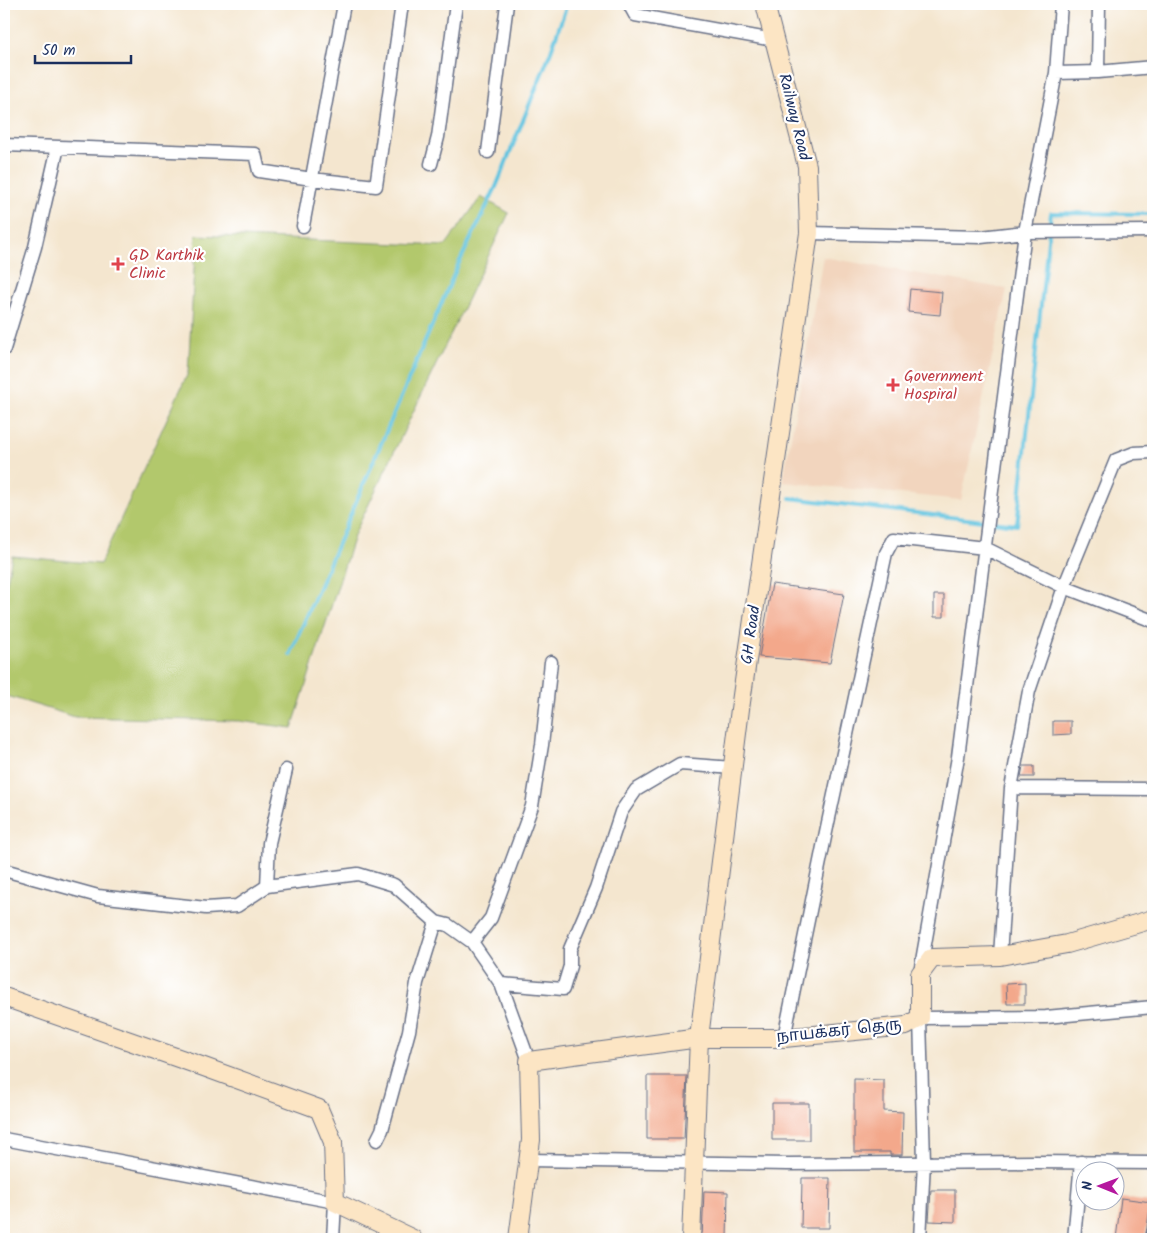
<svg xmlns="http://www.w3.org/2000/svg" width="1157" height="1243" viewBox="0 0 1157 1243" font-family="Kalam,'Noto Sans Tamil',sans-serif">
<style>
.built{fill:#f2d5be}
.green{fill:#b2c86c;stroke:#667c65}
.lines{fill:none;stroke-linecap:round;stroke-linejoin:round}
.stream{stroke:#62c4e0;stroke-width:4}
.building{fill:#f3a88b}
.street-casing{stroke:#676f86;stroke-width:15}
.secondary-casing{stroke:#676f86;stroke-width:20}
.street{stroke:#fff;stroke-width:12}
.secondary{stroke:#fce5c4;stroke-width:18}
.health-dot{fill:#e0444e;stroke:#fff;stroke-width:2}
.labels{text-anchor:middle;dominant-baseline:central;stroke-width:4.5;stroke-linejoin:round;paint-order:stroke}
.street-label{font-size:16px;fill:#1b2f5e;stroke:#fff}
.health-label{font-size:16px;fill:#be3a42;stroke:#fff;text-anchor:start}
</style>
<rect width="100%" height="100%" fill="#fff"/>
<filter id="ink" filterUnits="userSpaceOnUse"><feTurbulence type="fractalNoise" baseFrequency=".02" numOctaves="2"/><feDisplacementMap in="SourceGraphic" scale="10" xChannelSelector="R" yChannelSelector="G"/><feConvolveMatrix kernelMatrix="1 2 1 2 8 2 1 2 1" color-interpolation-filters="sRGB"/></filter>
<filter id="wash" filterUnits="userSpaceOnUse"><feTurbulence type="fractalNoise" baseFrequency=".0096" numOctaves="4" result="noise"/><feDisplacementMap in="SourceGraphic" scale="20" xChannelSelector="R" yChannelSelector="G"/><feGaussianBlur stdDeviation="1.12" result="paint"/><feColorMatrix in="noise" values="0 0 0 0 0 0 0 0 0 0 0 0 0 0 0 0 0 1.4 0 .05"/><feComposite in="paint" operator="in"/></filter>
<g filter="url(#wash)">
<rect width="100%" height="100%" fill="#f4e6cf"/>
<!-- built -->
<path class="built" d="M823,257L1007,289L961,500L783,482Z"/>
<!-- green -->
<path class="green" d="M481,197L509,213L355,533L292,728L239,721L75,717L4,695V596L12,556L100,564L188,373L196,235L445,246Z"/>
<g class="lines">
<!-- stream -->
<path class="stream" d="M790,498L1017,525L1051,213L1153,214
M290,655L458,265L496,187L551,51L567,4"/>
</g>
<g id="blocks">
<!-- building -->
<path class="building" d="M910,289L942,292L940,315L908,312Z
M772,584L844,594L830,663L759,657Z
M934,595H944V617H934Z
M1053,721H1071V734L1053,735Z
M1023,766H1034V777H1021Z
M1025,983V1004H1007L1006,984Z
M647,1076H687L684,1139H647Z
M854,1079L884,1080V1111L903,1112L902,1155H890V1152H854Z
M772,1103H809V1140H772Z
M802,1178H830L829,1228H801Z
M931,1190H955V1222L929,1221Z
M704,1191L728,1192L727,1239H702Z
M1121,1198L1151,1202L1145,1239H1116Z"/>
</g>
</g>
<g filter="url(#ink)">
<use href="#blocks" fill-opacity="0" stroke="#676f86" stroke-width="1"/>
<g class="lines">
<defs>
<path id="street" d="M629,4L635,15L774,40
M1098,72L1099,4
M1056,73L1061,4
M4,145L255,154L259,171L312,179L376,186L402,4
M488,152L507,4
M431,164L438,137L456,4
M303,226L344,4
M809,233L981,237L1025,232L1153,231
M4,349L35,247L58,147
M1011,788L1153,789
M4,870L98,896L206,908L237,906L267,886L358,874L394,885L436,922L448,925L472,942L501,984
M267,886L269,843L286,770
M472,942L491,918L532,806L542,745L551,662
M1000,956L1011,788L1029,691L1064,587L1116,460L1134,453L1153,452
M920,972L958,757L1025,232L1056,73L1098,72L1153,67
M784,1038L826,832L886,553L894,538L985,548L1064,587L1153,621
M529,1061L501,984L563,989L570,966V949L596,888L621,812L636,790L680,764L733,768
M4,1139L335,1202L333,1239
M377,1140L382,1130L409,1031L417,983L436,922
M528,1160L788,1164L1034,1162L1153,1163
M920,1239L924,1162L920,1018L1046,1017L1153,1007
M1074,1239L1081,1162
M1153,1239V1234"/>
<path id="secondary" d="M4,997L204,1067L319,1109L333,1142L335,1202L413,1239
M518,1239L531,1140L529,1061L699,1038H784L906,1026L920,1018V974L932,958L1000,956L1067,944L1153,919
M691,1239L699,1038L740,709L809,233L807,166L765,4"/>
</defs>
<!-- street casing -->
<use href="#street" class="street-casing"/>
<!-- secondary casing -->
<use href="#secondary" class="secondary-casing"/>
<!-- street -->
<use href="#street" class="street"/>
<!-- secondary -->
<use href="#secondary" class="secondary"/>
</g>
</g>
<!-- markers -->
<g class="health-dot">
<path d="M115.5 256.5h5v5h5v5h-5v5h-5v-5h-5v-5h5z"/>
<path d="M890.5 377.5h5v5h5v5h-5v5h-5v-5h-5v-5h5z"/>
</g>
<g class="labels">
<!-- street labels -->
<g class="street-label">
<text transform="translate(794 117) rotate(76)">Railway Road</text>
<text transform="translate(751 635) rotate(-82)">GH Road</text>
<text transform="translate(839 1031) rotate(-6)">நாயக்கர் தெரு</text>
</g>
<!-- health labels -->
<g class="health-label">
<text x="129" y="255">GD Karthik<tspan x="129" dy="18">Clinic</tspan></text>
<text x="904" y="376">Government<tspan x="904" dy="18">Hospiral</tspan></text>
</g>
</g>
<!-- margin -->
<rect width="1157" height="1243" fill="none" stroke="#fff" stroke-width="20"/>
<!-- north arrow -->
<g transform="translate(1100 1186) rotate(271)"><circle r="24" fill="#ffffff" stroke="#a4acbf"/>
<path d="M0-4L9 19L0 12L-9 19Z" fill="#b5179e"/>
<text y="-8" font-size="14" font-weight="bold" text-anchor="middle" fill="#1b2f5e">N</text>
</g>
<!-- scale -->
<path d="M35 55v8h96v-8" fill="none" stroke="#1b2f5e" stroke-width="2.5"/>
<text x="42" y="55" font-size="15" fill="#1b2f5e" stroke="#ffffff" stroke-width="4" paint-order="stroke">50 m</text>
</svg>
